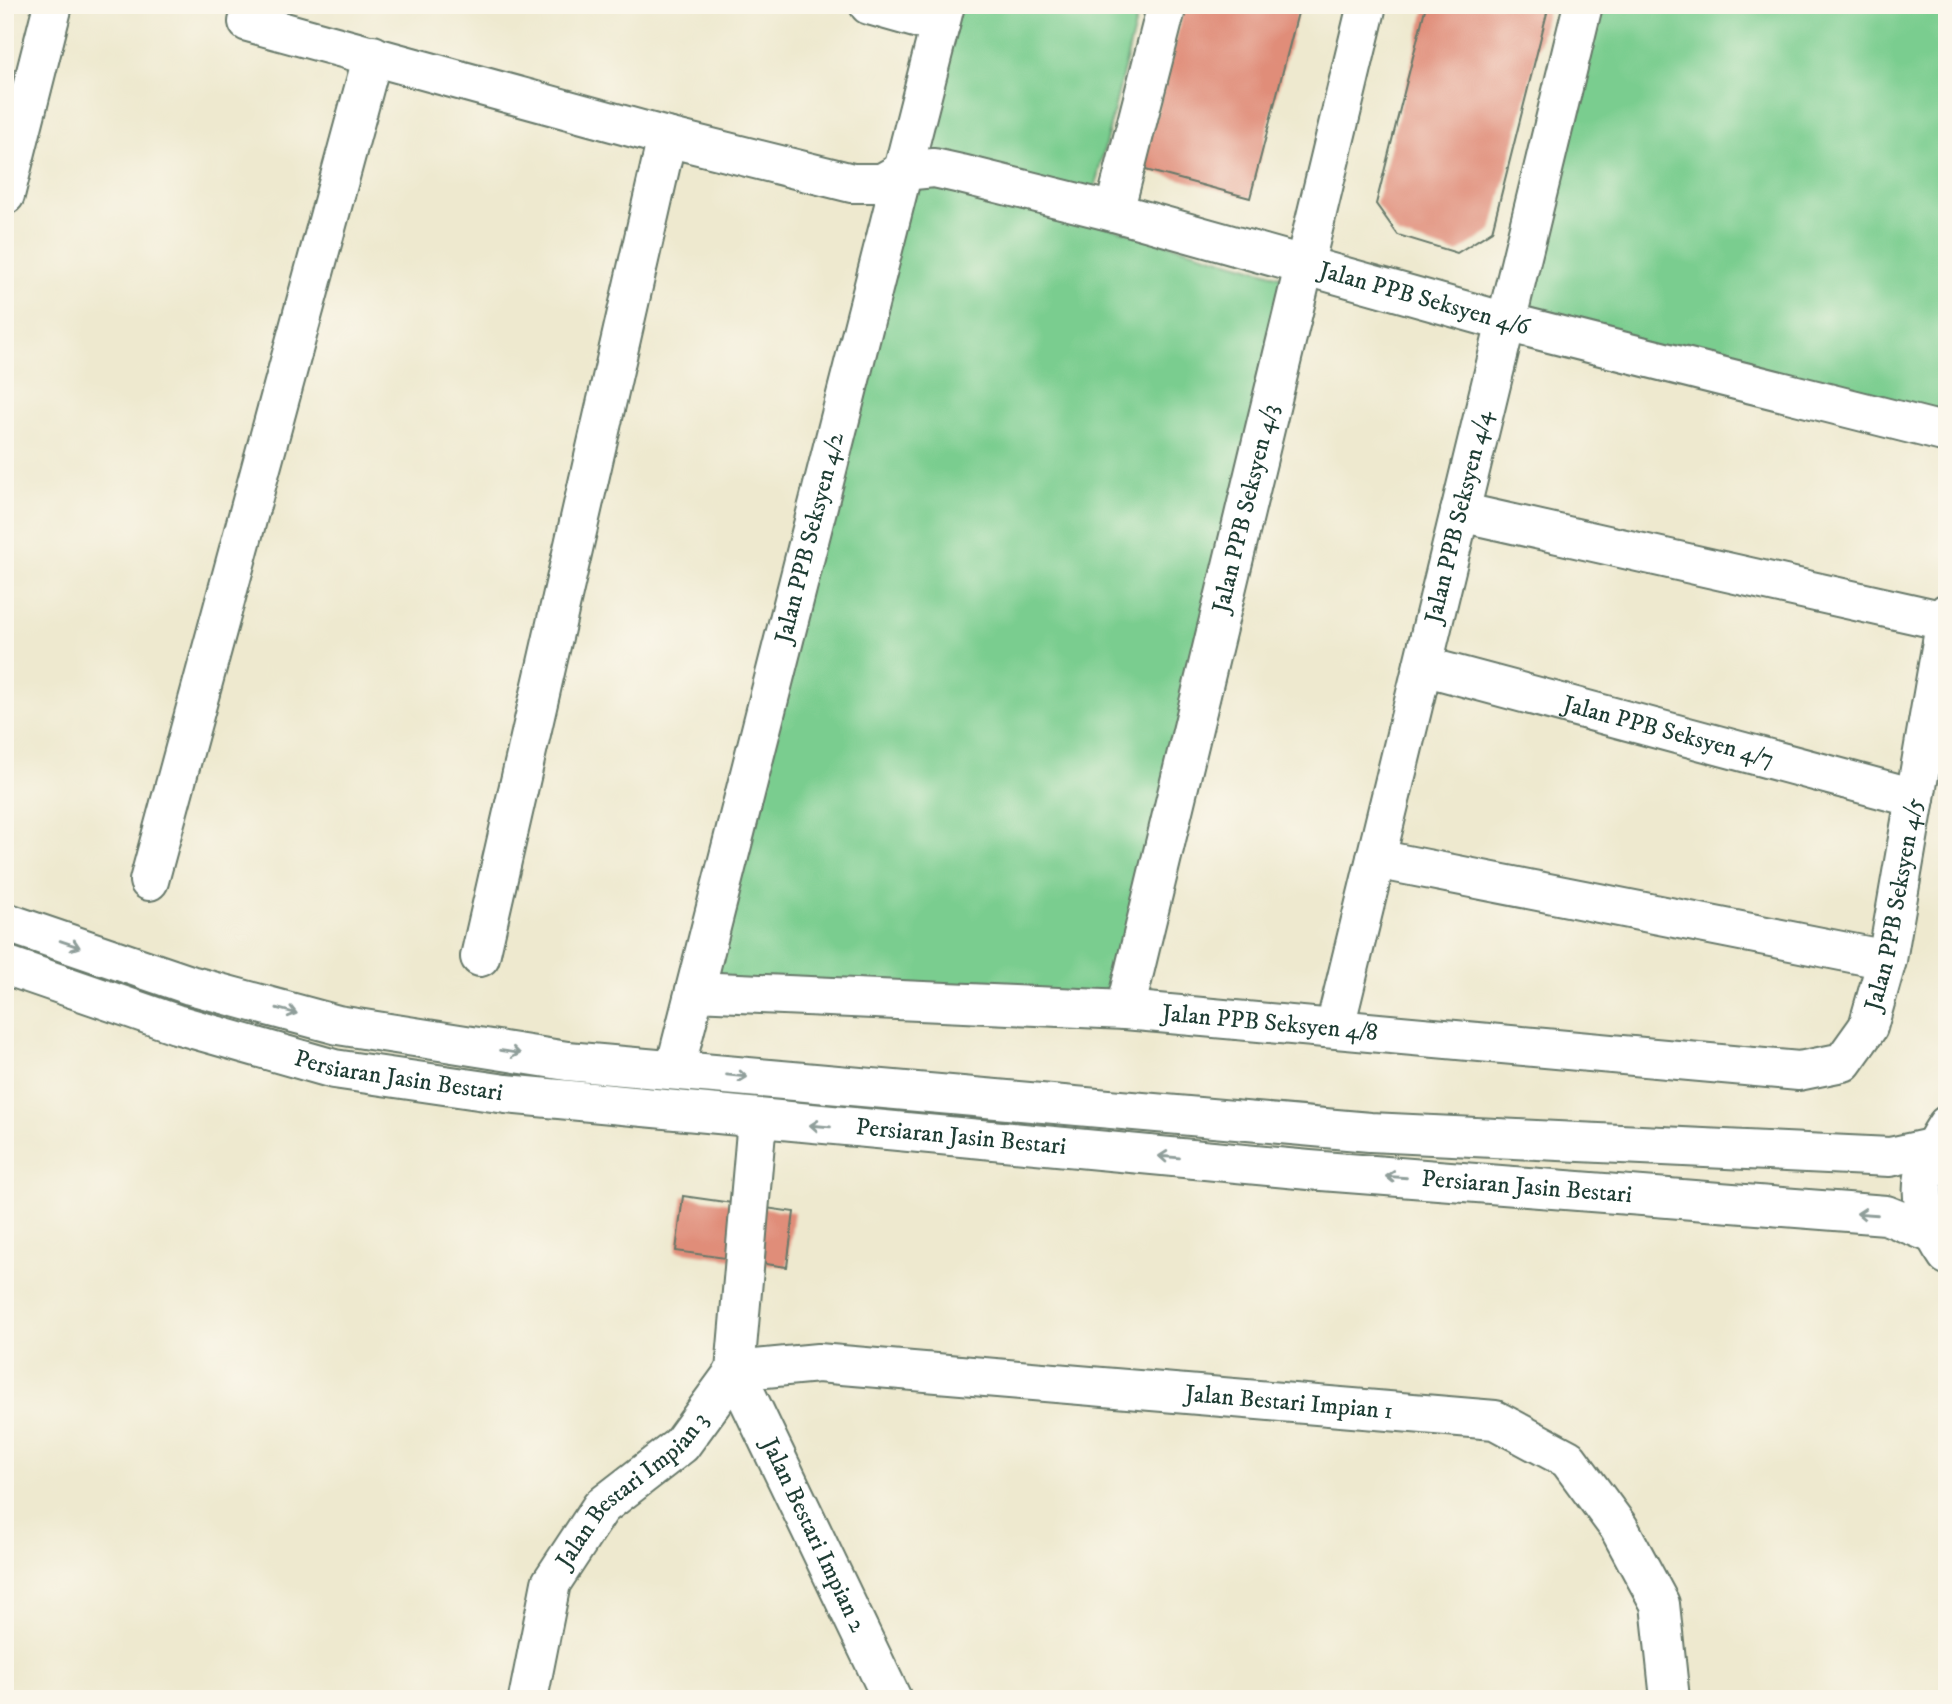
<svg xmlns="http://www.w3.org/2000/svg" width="1952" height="1704" viewBox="0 0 1952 1704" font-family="'IM FELL DW Pica',serif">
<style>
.green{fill:#7acd8f;stroke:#4c8562;stroke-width:2}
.building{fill:#e08d79}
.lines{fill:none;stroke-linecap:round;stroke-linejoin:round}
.minor-casing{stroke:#67796a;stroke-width:42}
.minor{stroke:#fff;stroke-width:38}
.oneway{stroke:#8f9e9a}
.labels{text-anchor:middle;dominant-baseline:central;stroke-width:5;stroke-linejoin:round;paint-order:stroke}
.street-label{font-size:24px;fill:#1f3d34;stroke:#fbf7ec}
</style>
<rect width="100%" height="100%" fill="#fbf7ec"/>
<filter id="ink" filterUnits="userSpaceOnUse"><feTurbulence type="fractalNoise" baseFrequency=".0143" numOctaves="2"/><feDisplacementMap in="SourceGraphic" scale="14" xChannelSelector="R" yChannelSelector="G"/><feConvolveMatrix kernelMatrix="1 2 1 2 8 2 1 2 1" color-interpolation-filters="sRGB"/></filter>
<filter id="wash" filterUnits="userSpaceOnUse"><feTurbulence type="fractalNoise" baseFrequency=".00686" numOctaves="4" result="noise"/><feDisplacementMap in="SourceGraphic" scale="28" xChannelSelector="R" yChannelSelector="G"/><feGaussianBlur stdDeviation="1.57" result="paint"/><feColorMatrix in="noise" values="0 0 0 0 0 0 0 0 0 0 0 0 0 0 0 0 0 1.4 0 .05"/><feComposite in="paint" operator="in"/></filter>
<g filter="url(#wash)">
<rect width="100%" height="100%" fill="#eee9cf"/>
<!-- green -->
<path class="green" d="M954,5H1140L1092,198L915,160Z
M1592,5H1947V425L1518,312Z
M933,176L1287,278L1117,999L704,985L907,179Z"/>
<g id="blocks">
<!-- building -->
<path class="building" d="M1185,5H1300L1250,198L1142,169Z
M1426,5H1549L1492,231L1457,253L1398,235L1376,204Z
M683,1196L794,1212L787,1267L676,1251Z"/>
</g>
</g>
<g filter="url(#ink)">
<use href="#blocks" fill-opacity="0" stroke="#67796a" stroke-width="2"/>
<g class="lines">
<defs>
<g id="minor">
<path d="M869,5L940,25"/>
<path id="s1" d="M248,22L667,137L852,183H882L903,171L934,168L961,174L1114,212L1506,322L1947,433"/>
<path d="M5,195L53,5"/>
<path d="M1114,212L1167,5"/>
<path d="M1460,512L1945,621"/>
<path id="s2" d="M1423,666L1915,798"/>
<path d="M1376,859L1887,960"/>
<path d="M149,881L373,55"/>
<path d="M5,922L190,985L338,1025L567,1061L1370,1132L1890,1157L1931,1148"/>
<path d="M480,957L667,137"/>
<path id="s3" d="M5,965L176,1024L334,1069L506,1094L1309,1170L1886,1215L1931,1233"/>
<path id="s4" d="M695,991L1125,1010L1799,1071L1843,1062L1868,1027L1887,960L1947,613"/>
<path id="s5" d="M1125,1010L1367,5"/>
<path id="s6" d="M1335,1027L1583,5"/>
<path id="s7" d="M675,1069L945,5"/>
<path d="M1947,1125C1915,1173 1914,1207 1947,1255"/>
<path id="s8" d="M735,1371L818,1363L1495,1420L1568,1459L1619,1528L1660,1604L1670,1699"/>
<path id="s9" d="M735,1371L892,1699"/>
<path d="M735,1371L757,1120"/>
<path id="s10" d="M528,1699L551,1583L601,1507L681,1445L735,1371"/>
</g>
</defs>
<!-- minor casing -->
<use href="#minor" class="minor-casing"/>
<!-- minor -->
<use href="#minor" class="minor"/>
</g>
<!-- one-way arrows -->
<defs><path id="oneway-shaft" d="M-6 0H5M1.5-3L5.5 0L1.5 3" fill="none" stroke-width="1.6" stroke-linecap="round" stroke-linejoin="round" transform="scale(1.75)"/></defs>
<g class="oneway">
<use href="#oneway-shaft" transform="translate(70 944) rotate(19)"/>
<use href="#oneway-shaft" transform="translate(287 1011) rotate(15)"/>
<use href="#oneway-shaft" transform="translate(510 1052) rotate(9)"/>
<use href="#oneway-shaft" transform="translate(737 1076) rotate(6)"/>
<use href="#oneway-shaft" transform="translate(820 1126) rotate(-175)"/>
<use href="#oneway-shaft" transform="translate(1169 1157) rotate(-175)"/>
<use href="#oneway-shaft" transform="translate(1396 1177) rotate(-176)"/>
<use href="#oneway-shaft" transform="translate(1867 1214) rotate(-176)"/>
</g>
</g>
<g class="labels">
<!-- street labels -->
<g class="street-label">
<text stroke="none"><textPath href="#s1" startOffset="1218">Jalan PPB Seksyen 4/6</textPath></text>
<text stroke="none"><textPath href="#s5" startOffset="516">Jalan PPB Seksyen 4/3</textPath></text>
<text stroke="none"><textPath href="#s6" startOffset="525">Jalan PPB Seksyen 4/4</textPath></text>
<text stroke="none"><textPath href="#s7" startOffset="548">Jalan PPB Seksyen 4/2</textPath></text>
<text stroke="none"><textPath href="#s2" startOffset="254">Jalan PPB Seksyen 4/7</textPath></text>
<text stroke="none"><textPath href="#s4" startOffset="1321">Jalan PPB Seksyen 4/5</textPath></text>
<text stroke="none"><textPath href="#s4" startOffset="576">Jalan PPB Seksyen 4/8</textPath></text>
<text stroke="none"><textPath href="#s3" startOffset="410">Persiaran Jasin Bestari</textPath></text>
<text stroke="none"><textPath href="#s3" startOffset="976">Persiaran Jasin Bestari</textPath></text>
<text stroke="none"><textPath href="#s3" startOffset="1544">Persiaran Jasin Bestari</textPath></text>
<text stroke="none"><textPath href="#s8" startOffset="556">Jalan Bestari Impian 1</textPath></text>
<text stroke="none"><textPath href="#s10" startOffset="243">Jalan Bestari Impian 3</textPath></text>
<text stroke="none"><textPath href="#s9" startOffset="182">Jalan Bestari Impian 2</textPath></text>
</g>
</g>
<!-- margin -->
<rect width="1952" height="1704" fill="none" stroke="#fbf7ec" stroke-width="28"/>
</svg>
